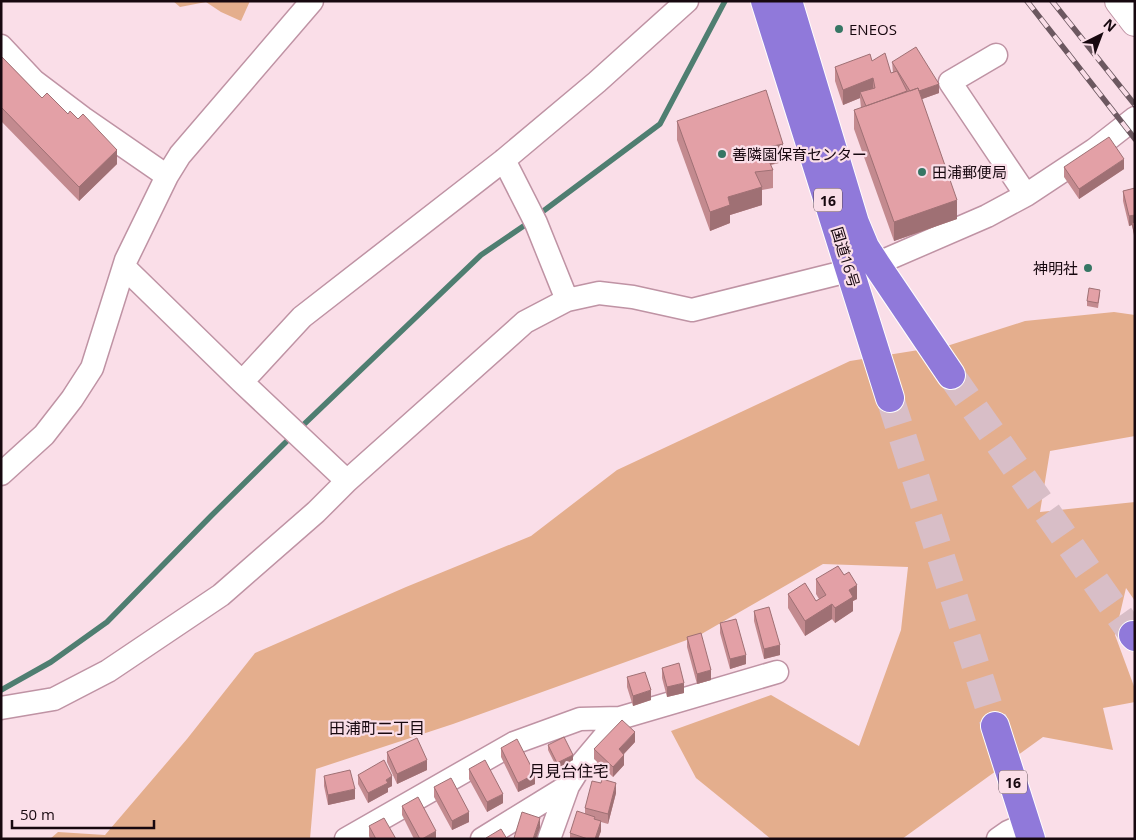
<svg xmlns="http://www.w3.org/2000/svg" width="1136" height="840" viewBox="0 0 1136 840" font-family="'Open Sans','Noto Sans JP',sans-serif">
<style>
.green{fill:#e4ae8d}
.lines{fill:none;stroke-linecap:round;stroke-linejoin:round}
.stream{stroke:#4f7e71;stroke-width:5.5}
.highway-tunnel{stroke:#d8bec7;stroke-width:28;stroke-dasharray:28 14;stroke-linecap:butt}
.street-casing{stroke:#bf93a4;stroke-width:25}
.secondary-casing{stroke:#bf93a4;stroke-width:30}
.highway-casing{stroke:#fff;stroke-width:30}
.street{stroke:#fff;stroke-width:22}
.secondary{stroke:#fff;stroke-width:28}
.highway{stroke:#9079da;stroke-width:28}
.rail-casing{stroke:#6c5860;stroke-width:5.5}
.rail{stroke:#fadee8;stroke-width:4;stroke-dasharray:11;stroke-linecap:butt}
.wall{fill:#c38a8f}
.shaded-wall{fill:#9f7074}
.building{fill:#e3a0a6;stroke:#9f7074}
.poi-dot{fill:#367664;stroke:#fadee8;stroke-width:2}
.labels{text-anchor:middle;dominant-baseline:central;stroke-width:4.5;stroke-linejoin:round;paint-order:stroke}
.shield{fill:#fadee8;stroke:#5b4850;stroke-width:1}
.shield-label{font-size:14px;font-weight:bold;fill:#17080f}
.poi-label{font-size:15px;fill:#17080f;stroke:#fadee8;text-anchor:start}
.street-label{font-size:15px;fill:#17080f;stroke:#fadee8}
.neighbourhood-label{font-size:16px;fill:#17080f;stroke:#fadee8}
</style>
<rect width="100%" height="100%" fill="#fadee8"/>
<!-- green -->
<path class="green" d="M173,1H250L241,21L221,12L206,2L180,7Z
M1114,312L1135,315V436L1050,451L1040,512L1135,502V601L1126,588L1115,635L1135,689V702L1103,708L1113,750L1043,737L902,839H771L696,778L671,731L771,695L859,746L901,630L908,567L823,564L698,636L453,724L316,769L310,839H50L58,832L105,835L187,739L255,653L406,587L531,536L617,470L850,361L950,345L1025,321Z"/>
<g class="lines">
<!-- stream -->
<path class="stream" d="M538,215L660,124L725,1
M298,430L481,255L531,221
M1,690L51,662L107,622L211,516L292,436"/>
<!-- highway-tunnel -->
<path class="highway-tunnel" d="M951,375L1133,635
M890,398L995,726"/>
<defs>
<path id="street" d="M1,46L34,81L83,118L167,176
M996,55L950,82L1026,195
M504,160L536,223L567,300
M124,267L242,382L347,481
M242,382L302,317L504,160L597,82L687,1
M1,474L44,435L72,399L92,368L126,260L167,176L180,155L312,1
M1,708L54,699L108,671L221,595L316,512L347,481L525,322L567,300L599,293L633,297L692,310L876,264L987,216L1026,195L1094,150L1135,118
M346,839L514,743L580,719L620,718L777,672
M482,839L568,786
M549,839L568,786L583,762L620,718
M998,839L1008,832L1026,824"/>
<path id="secondary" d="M1119,1L1135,22"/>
<path id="highway" d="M765,1L890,398
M788,1L855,223L865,247L876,264L951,375
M1133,635L1135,637
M995,726L1031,839"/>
</defs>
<!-- street casing -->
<use href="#street" class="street-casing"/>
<!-- secondary casing -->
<use href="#secondary" class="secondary-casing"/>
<!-- highway casing -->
<use href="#highway" class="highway-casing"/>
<!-- street -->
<use href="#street" class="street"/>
<!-- secondary -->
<use href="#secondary" class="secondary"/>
<!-- highway -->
<use href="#highway" class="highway"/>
<defs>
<path id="rail" d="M1027,1L1135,139
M1052,1L1135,105"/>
</defs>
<!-- rail casing -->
<use href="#rail" class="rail-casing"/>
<!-- rail -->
<use href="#rail" class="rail"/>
</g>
<!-- wall -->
<path class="wall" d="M1,56L42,98L117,164L79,201L1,121Z
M872,61L891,73H893L892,62L939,93L922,99L957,219L894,241L854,129V110L861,108L860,98L843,105L835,81V67Z
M677,121L783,162L771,165L773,170V188L762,190V205L730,215V223L710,231L677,140Z
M1064,167L1124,169L1079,199L1064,177Z
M1135,188V241L1132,225L1129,226L1123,201V191Z
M1100,294L1098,308L1087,306V301Z
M816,579L857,599L853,601V611L835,623L832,619L805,636L788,608V594L816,601L819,599L816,594Z
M754,611L780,655L764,659L754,621Z
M720,623L746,664L730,669L720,633Z
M687,637L711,680L697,684L687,647Z
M662,668L684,693L667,697L662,678Z
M627,677L651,700L633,706L627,687Z
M635,742L624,754V765L613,777L594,759V749Z
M548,745L573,760L557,768L548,750Z
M501,748L535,784L518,792L501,757Z
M387,752L427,770L397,784L387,762Z
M469,769L503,803L487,812L469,779Z
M358,775L392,786L388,788V792L368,803L358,784Z
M324,776L355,799L328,805L324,786Z
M601,783L616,793L608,824L601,822V831L598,839H570V833L585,814V808Z
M434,787L469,822L452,830L434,797Z
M402,806L436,839H414L402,815Z
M369,826L396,839H370L369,836Z"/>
<!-- shaded-wall -->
<path class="shaded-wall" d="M873,78V93L860,92V98L843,105V90Z
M939,84V93L911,103V93Z
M783,144V162L763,166V148Z
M117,150V164L79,201V187Z
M1124,159V169L1079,199V189Z
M762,187V205L730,215V223L710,231V212L728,197Z
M957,200V219L894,241V222Z
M1135,215V224L1129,226V216Z
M857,585V599L853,601V611L835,623V608L849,590Z
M832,604V619L805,636V621Z
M780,645V655L764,659V649Z
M746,655V664L730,669V659Z
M711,670V680L697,684V674Z
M684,683V693L667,697V687Z
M651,690V700L633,706V696Z
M635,732V742L619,759V749Z
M573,755V760L557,768V763Z
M624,755V765L613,777V767Z
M427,760V770L397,784V774Z
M535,774V784L518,792V783Z
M392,776V786L388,788V792L368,803V793L386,780Z
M616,783V793L608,824V814Z
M355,789V799L328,805V795Z
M503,794V803L487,812V802Z
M469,812V822L452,830V821Z
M540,818V828L536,839H533Z
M601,821V831L598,839H595Z
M436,831V839H422Z"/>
<!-- building -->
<path class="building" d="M916,47L939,84L919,91L918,88L910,91L892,62Z
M885,53L891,73L897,71L907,91L866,106L860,92L875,88L873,78L843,90L835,67L870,54L872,61Z
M1,56L42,98L47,93L68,114L70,111L78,119L83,114L117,150L79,187L1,107Z
M918,88L957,200L894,222L854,110Z
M766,90L783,144L763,148L773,170L755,172L762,187L728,197L730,205L710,212L677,121Z
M1109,137L1124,159L1079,189L1064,167Z
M1135,188V215L1129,216L1123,191Z
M1135,222V236L1132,223Z
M1089,288L1100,290L1098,303L1087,301Z
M838,566L844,575L849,572L857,585L849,590L853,597L835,608L832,604L805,621L788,594L805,583L816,601L826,595L816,579Z
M769,607L780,645L764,649L754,611Z
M736,619L746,655L730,659L720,623Z
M701,633L711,670L697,674L687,637Z
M679,663L684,683L667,687L662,668Z
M645,672L651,690L633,696L627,677Z
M622,720L635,732L619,749L624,755L613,767L594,749Z
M564,737L573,755L557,763L548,745Z
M417,738L427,760L397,774L387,752Z
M517,739L535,774L518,783L501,748Z
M384,760L392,776L386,780L388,783L368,793L358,775Z
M485,760L503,794L487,802L469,769Z
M350,770L355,789L328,795L324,776Z
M451,778L469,812L452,821L434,787Z
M602,779L616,783L608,814L585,808L592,781L601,783Z
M418,797L436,831L422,839H420L402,806Z
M577,811L595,817L594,819L601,821L595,839H588L570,833Z
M522,812L540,818L533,839H516L514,838Z
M384,818L396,839H376L369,826Z
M501,829L507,839H486V838Z"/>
<!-- markers -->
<g class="poi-dot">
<circle cx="839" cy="29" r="5"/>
<circle cx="722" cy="154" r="5"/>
<circle cx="922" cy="172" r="5"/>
<circle cx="1088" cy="268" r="5"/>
</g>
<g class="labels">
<!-- shield labels -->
<g class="shield">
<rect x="814" y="188.5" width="28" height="23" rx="4"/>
<rect x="999" y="770.5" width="28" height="23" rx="4"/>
</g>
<g class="shield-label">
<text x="828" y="200">16</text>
<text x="1013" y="782">16</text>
</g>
<!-- poi labels -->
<g class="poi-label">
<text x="849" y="29">ENEOS</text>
<text x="732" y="154">善隣園保育センター</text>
<text x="932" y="172">田浦郵便局</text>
<text x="1078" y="268" text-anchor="end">神明社</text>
</g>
<!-- street labels -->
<g class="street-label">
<text transform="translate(846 257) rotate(73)">国道16号</text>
</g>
<!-- neighbourhood labels -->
<g class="neighbourhood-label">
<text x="377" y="728">田浦町二丁目</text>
<text x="569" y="771">月見台住宅</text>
</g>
</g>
<!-- border -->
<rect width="1136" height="840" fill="none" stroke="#17080f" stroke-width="5"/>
<!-- north arrow -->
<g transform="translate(1101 35) rotate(42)" stroke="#fadee8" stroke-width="4" paint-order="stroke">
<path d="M0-4L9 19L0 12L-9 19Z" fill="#17080f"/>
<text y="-8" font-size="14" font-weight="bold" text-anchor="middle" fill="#17080f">N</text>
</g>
<!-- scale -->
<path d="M12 820v8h142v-8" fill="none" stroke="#17080f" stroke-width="2.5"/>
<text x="20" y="820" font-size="15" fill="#17080f" stroke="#fadee8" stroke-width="4" paint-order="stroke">50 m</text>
</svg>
